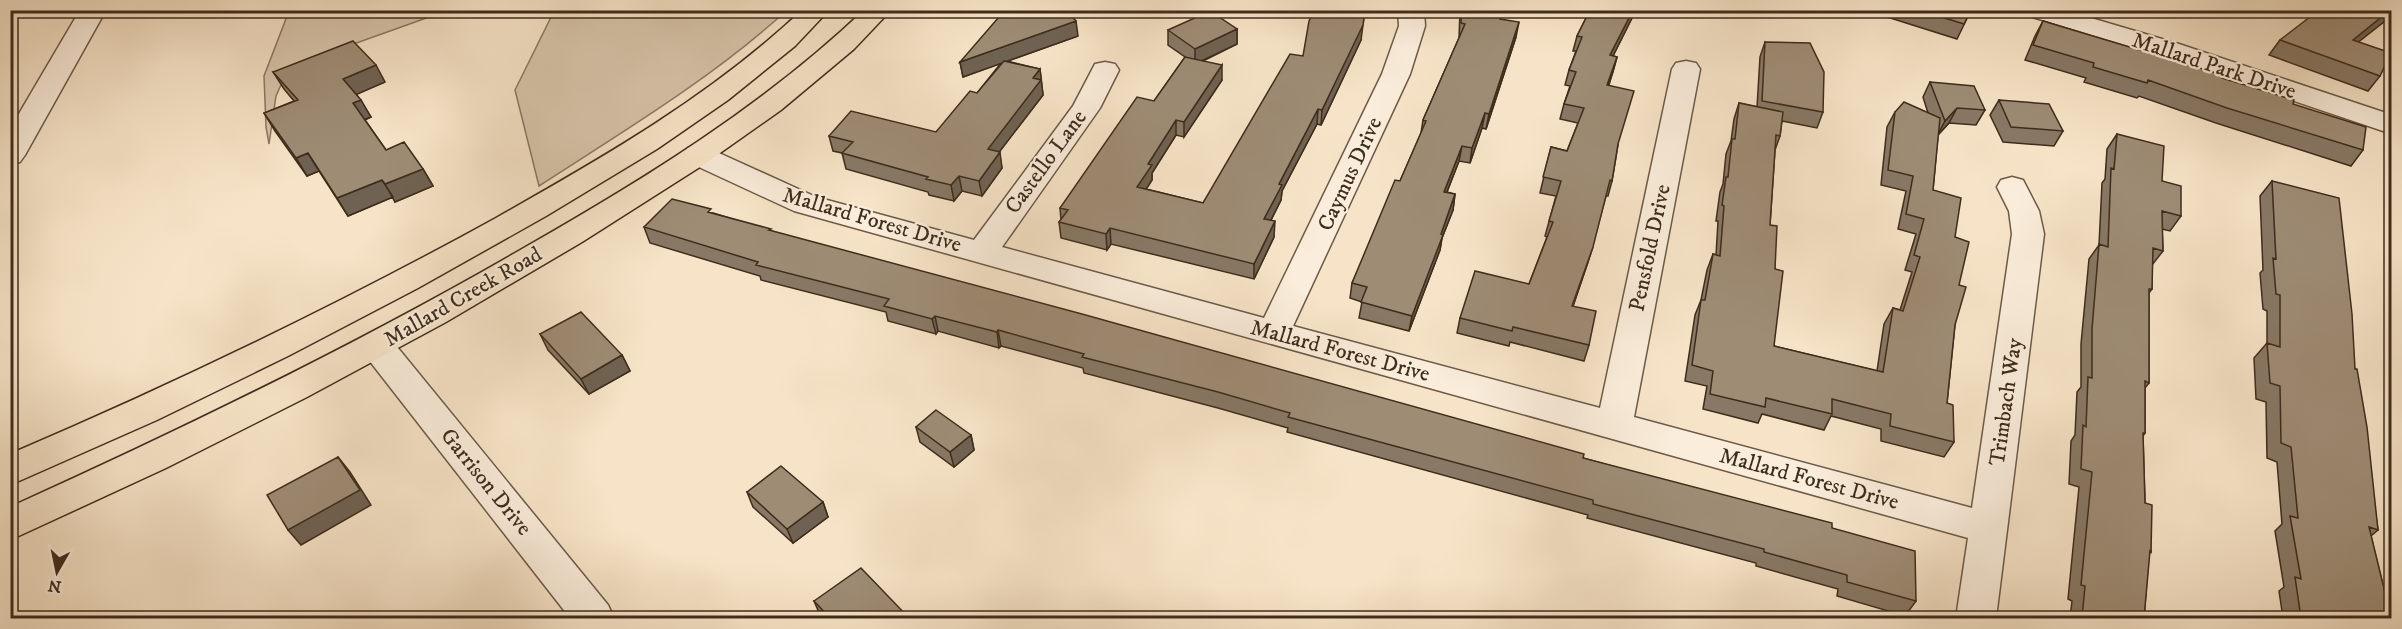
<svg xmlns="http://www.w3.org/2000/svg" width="2402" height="629" viewBox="0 0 2402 629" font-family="'IM FELL DW Pica',serif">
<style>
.green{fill:#d8c5ab;stroke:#8b7864;stroke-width:1.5}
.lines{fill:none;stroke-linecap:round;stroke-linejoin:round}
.minor-casing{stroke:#6c5a47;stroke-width:3}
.major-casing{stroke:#3e2c1c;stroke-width:3}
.minor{fill:#faeddb;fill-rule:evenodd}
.major{fill:#f7e4c8;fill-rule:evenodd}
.wall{fill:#887865;stroke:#3e2c1c;stroke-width:1.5}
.shaded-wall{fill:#6f6252;stroke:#3e2c1c;stroke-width:1.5}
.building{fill:#9e8c75;stroke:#3e2c1c;stroke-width:1.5}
.labels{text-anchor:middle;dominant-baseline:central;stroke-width:4.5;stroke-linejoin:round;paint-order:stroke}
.street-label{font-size:22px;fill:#3e2c1c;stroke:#faeddb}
</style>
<rect width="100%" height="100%" fill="#f7e4c8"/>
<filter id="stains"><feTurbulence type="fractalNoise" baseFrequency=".00333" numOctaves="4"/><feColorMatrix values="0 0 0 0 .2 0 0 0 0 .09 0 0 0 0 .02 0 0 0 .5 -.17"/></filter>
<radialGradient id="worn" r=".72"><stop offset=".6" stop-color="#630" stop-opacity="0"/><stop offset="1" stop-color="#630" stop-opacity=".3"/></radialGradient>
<!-- green -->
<path class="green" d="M289,11H446L289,67L276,96L269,144L266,127L264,76Z
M554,11V10L786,11C711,79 624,131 539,186L515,90Z"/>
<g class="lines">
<defs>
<path id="minor" d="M80,10H106L25,155L20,162L10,164V129Z
M1398,10H1424L1425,26L1410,74L1293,326L1600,408L1672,69L1676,63L1686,61L1696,63L1700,69L1634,417L1972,508L2012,234L2009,211L1997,187L2001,180L2012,177L2023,180L2039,211L2044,234L1996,618H1956L1968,538L794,211L688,162L683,155L688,148L698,146L708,148L816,197L974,240L1073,106L1095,64L1105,62L1115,64L1119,70L1100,108L1002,247L1264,318L1382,74L1399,26Z
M2023,10H2064L2179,44L2392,115V134L2161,56L2026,15Z
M377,334L389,337L608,605L614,618H570L365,355L360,346L365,337Z"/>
<path id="major" d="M802,10H829L795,46L728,100L657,149L546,216L418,288L288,356L157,420L10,485V454C176,383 338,305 496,218C604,157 711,96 802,10Z
M864,10H891L854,49L781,110L703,165L582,242L446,322L307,397L166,468L10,540V507C185,428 356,345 522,249C643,180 762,107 864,10Z"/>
</defs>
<!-- minor casing -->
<use href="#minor" class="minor-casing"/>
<!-- major casing -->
<use href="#major" class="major-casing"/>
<!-- minor -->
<use href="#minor" class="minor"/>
<!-- major -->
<use href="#major" class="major"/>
</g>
<!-- wall -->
<path class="wall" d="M1460,10H1500V19L1516,37L1486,129L1482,128L1470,163L1459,161L1447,192L1455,194L1453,210L1442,238L1440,250L1409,331L1359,318L1362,302L1350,298L1352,283L1400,181L1421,133L1423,120L1459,38Z
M1590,10H1636L1613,56L1617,57L1609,85L1618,145L1612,181L1608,196H1606L1588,262L1573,306L1589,345L1584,361L1510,342L1509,346L1457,333L1460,318L1529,284L1547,237L1545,236L1556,196L1540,193L1551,147L1567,151L1578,123L1560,119L1564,104L1570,86L1565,85L1569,70L1576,51H1573L1577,36Z
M1865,10H1971L1957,39Z
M2391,10V17H2390L2358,42L2380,76L2368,91L2269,55L2280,40Z
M2043,21L2222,78L2293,104L2363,150L2351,166L2216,123L2139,96L2137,98L2084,82L2086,78L2025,60L2035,36Z
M1237,29V44L1203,61L1222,80L1184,137L1176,135L1152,173V180L1146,189L1203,203L1303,56L1361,40L1321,125L1317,124L1282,191L1281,200L1271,220L1274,237L1254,279L1111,244L1107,250L1061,238L1059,222L1061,220L1060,208L1154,101L1185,57L1168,45V30Z
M1078,36L1007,61L1040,69L1043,95L999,152L1002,168L982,196L962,191L954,201L929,195L928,192L846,169L842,153L833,151L829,136L936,132L977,93L1001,63L963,77L960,62Z
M1765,42L1823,112L1817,128L1782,121L1780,136L1775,150L1770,225L1775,269L1774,346L1877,371L1884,324L1893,308L1900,310L1912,272L1905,270L1916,234L1898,229L1906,191L1881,185L1887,127L1895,112L1928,113L1923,97L1930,82L1985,110L1976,125L1949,123L1938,135L1933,190L1955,237L1959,285L1947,403L1954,442L1944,457L1881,441V429L1831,416L1824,430L1762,414L1758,423L1703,409L1707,386L1685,381L1695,315L1701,300L1707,270L1713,254L1716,255L1718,221H1716L1720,192L1723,184L1726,154L1731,141L1734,119L1739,103L1757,107L1760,57Z
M273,72L385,82L356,94L371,117L365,120L386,150L423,169L433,186L395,202L393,197L348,216L319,171L307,176L275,131L264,113L294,101L284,89Z
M1999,100L2063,131L2054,146L2003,142L1990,115Z
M2117,134L2162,181L2181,216L2170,231L2162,229L2163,251L2152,265V289L2149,293V383L2145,388V433L2143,436L2145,503L2151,552L2149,554L2144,618H2070L2072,601L2068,599L2079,487L2069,484L2071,441L2075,435L2077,392L2081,387V344L2089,259L2099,245L2102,183L2105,179L2107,149Z
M2272,181L2355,369L2378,530L2371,536L2391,618H2283L2279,591L2284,587L2275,531L2282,524L2277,462L2267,458L2266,402L2256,399L2254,358L2267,343V311L2263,309L2260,273L2263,270L2260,196Z
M713,213L771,231L1583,458L1832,528L1916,601L1905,616L1837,596L1838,589L1756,566V563L1587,518L1588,515L1287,432L1288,428L1218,408L1084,373L1083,368L1001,346L999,348L938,331L936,334L888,321L886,312L761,280L760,276L650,243L644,227Z
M540,334L622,355L630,371L589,394L548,350Z
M916,427L971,435L974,450L954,467L920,442Z
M747,492L823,502L828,517L793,543L753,507Z
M814,601L909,618H823L820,615Z"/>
<!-- shaded-wall -->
<path class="shaded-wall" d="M1365,10L1361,40L1321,125L1322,110Z
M1633,10H1636L1606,70L1610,55Z
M2390,10H2391V14L2390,17L2342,55L2353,40Z
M1076,21L1078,36L963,77L960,62Z
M1519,22L1516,37L1486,129L1489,114Z
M1237,29V44L1195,64V49Z
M1617,57L1613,72L1603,100L1607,85Z
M376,65L385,82L353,96L343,79Z
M1222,65V80L1184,137V122Z
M1040,69L1043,95L990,164L988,149L1033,78Z
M361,100L371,117L363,120L353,103Z
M1957,108L1949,123L1937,136L1945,121Z
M1318,109L1317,124L1282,191L1281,200L1264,234V219L1279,184Z
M1485,113L1482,128L1470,163L1472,148Z
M1176,120V135L1152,173V180L1138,202L1137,187L1148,164Z
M1462,146L1459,161L1441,207L1444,192Z
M1000,152L1002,168L982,196L979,181Z
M308,153L319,171L307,176L296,158Z
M423,169L433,186L395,202L385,184Z
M959,176L962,191L954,201L951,185Z
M382,180L393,197L348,216L337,198Z
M1455,194L1453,210L1442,238L1440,250L1409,331L1412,316Z
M1275,221L1274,237L1254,279V264Z
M1110,228L1111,244L1107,250L1106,234Z
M1593,247L1588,262L1568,321L1572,306Z
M935,316L938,331L936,334L932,319Z
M998,330L1001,346L999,348L997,332Z
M622,355L630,371L589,394L581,379Z
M971,435L974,450L954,467L950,452Z
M338,457L350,472L371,505L301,545L288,530Z
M823,502L828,517L793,543L787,529Z"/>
<!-- building -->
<path class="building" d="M1005,10H1066L1076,21L960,62Z
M1315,10H1365L1363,25L1322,110L1318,109L1279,184L1282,185L1264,219L1275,221L1254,264L1110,228L1106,234L1059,222L1068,210L1060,208L1137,97L1154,101L1185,57L1222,65L1184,122L1176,120L1148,164L1152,165L1137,187L1203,203L1290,54L1303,56L1309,21Z
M1462,10H1500V19L1519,22L1489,114L1485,113L1472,148L1462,146L1444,192L1455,194L1441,234L1443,235L1412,316L1361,302L1367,287L1352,283L1395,180L1400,181L1426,121L1423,120L1465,24L1461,23Z
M1590,10H1633L1610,55L1617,57L1607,85L1634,91L1618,144L1612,181L1610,180L1593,247L1572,306L1596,311L1589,345L1513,327L1512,331L1460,318L1475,271L1529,284L1553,222L1549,221L1561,181L1543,177L1551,147L1567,151L1584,108L1564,104L1576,72L1569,70L1582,37L1577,36Z
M1919,10H1971L1964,24Z
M2319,10H2390L2353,40L2391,53L2380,76L2280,40Z
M1210,11L1237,29L1195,49L1168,30Z
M2043,21L2223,75L2222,78L2294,100L2293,104L2366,127L2363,150L2227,108L2148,80L2147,83L2093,67L2094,63L2033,45Z
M353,41L376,65L343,79L361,100L353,103L386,150L404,142L423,169L385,184L382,180L337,198L308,153L296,158L264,113L298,100L273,72Z
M1765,42L1810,43L1824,72L1823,112L1762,101Z
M1004,61L1040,69L1033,78L1041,80L988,149L1000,152L979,181L959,176L951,185L926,179L928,177L842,153L853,142L829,136L851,111L936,132L970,91L977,93Z
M1930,82L1974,86L1985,110L1957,108L1945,121Z
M1999,100L2049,104L2063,131L2011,127Z
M1904,102L1940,118L1933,190L1961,198L1955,237L1969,242L1959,285L1966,287L1955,325L1947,403L1953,405L1954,442L1890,426L1891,414L1832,399V414L1766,398L1765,407L1710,394L1713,371L1692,365L1701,300H1705L1713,254L1720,256L1724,206L1722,205L1726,177H1728L1732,139H1735L1739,103L1783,112L1780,136L1776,135L1770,225L1777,226L1775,269L1783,271L1774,346L1883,372L1893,308L1903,311L1920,257L1914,255L1924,219L1906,214L1913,176L1888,170L1895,112Z
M2117,134L2164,146L2162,181L2181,186V216L2162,211L2163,251L2153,248L2152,289H2149V383L2145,381V433H2143L2145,503L2152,505L2151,552L2150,551L2144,618H2082L2085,586L2081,585L2092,472L2081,469L2083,425L2086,427L2088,377L2092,378V329L2099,244L2108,247L2111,168L2114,169Z
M2272,181L2339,198L2352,314L2355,369H2357L2367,427L2378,530L2369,527L2388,605L2391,606V618H2301L2295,577L2301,579L2290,516L2298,518L2291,447L2281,443L2280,386L2270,383L2267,343L2280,347V295L2276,294L2273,258L2276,259Z
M672,199L711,209L708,212L771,229L769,230L1082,314L1584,454L1583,458L1832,523V528L1915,551L1916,601L1847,582V575L1764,552V549L1593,504V500L1288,417L1290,413L1218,392L1082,357L1084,354L998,330L997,332L935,316L932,319L884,306L889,299L756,265L758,262L644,227Z
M581,312L622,355L581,379L540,334Z
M936,410L971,435L950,452L916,427Z
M338,457L360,490L288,530L267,495Z
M781,466L823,502L787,529L747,492Z
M861,568L909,618H830L814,601Z"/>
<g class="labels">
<!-- street labels -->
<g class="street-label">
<text transform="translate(2214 66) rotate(18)">Mallard Park Drive</text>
<text transform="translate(1046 162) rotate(-54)">Castello Lane</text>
<text transform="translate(1350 174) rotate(-65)">Caymus Drive</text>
<text transform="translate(872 220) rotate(16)">Mallard Forest Drive</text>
<text transform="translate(1650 248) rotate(-78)">Pensfold Drive</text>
<text transform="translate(463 297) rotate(-30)">Mallard Creek Road</text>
<text transform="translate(1340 351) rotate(15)">Mallard Forest Drive</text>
<text transform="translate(2006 402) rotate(-82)">Trimbach Way</text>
<text transform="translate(1809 479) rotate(15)">Mallard Forest Drive</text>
<text transform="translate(486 482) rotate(51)">Garrison Drive</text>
</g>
</g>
<!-- margin -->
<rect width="2402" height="629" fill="none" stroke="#f7e4c8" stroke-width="36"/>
<rect x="12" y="12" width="2378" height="605" fill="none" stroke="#3e2c1c" stroke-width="3"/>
<rect x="18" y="18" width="2366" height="593" fill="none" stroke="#3e2c1c" stroke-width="1.5"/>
<!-- north arrow -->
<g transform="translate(57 572) rotate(189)" stroke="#faeddb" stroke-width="4.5" paint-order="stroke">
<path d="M0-4.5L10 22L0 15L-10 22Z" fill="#3e2c1c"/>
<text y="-9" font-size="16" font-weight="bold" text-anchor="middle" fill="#3e2c1c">N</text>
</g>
<rect width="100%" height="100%" filter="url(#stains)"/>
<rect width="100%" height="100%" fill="url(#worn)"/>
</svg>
